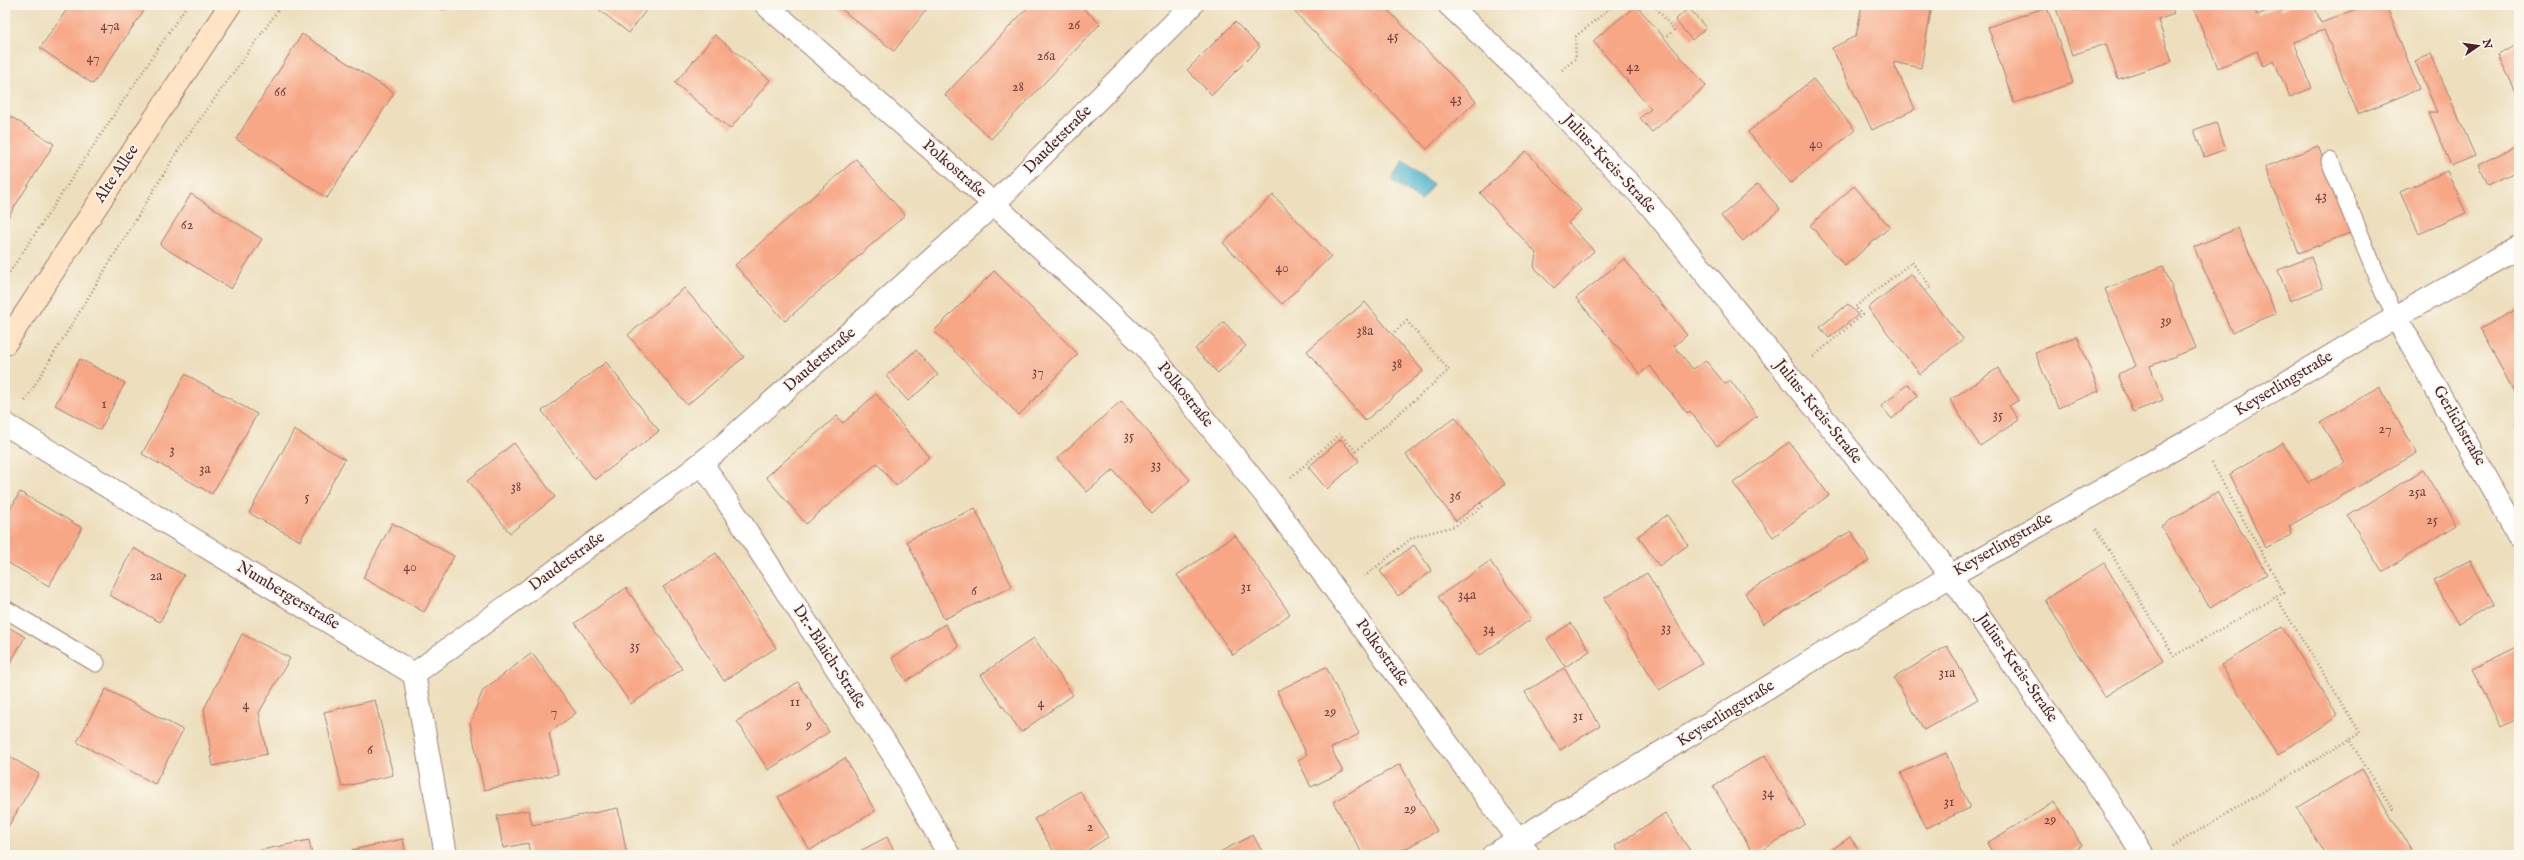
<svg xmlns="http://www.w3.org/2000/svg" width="2524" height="860" viewBox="0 0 2524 860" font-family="'IM FELL English',serif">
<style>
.water{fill:#4fb6cd;stroke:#4c6a7c}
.building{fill:#f7a786}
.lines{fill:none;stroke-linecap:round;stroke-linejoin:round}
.lane-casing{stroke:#9c7f74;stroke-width:19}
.street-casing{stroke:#9c7f74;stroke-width:24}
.secondary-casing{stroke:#9c7f74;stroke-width:24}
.path{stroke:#9c7f74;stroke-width:2.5;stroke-dasharray:1 3;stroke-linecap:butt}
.lane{stroke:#fff;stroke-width:17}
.street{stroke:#fff;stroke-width:22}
.secondary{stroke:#ffe4c6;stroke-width:22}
.labels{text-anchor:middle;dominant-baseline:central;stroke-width:3.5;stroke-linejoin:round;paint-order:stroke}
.number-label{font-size:14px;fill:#754142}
.street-label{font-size:16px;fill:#4a1f2b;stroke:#fbf7ec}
</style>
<rect width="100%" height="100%" fill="#fbf7ec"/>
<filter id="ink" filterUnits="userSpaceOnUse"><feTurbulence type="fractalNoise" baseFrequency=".025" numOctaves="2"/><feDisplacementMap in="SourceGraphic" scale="8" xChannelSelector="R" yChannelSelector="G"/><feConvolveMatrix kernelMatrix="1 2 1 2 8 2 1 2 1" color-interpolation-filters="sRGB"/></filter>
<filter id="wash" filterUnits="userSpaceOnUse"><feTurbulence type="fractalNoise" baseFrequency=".012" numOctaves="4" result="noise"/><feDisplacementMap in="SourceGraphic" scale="16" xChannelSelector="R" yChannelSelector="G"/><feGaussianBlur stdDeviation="0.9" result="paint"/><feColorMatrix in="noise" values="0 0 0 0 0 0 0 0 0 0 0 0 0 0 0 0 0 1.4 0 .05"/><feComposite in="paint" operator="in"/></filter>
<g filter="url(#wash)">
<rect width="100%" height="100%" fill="#eddfbd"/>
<!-- water -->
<path class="water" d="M1403,162L1433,184L1421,201L1391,180Z"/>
<g id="blocks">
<!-- building -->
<path class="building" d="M70,5H148L93,84L40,48Z
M435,5H447L443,10Z
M593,5H650L629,33Z
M836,5H930L894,51Z
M1030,5H1080L1100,24L991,139L945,95Z
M1288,5H1383L1476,101L1427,149Z
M1636,5L1706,86L1652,132L1640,118L1651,109L1593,41Z
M1862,5H1932L1921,68L1893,62L1915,109L1872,130L1832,48L1856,36Z
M2064,5H2171L2174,14L2158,20L2172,61L2118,79L2106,44L2072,55L2056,8Z
M2203,5H2253L2257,15L2279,6L2281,11L2295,5H2314L2321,23L2366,5H2386L2419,89L2358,114L2324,30L2294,42L2312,88L2290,97L2274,61L2263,66L2257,51L2218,68L2194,9Z
M2047,7L2073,83L2014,103L1988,27Z
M1689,8L1706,28L1692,40L1675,20Z
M1235,22L1260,47L1212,95L1187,70Z
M302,34L394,93L327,198L236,139Z
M715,35L770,80L730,129L675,83Z
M2519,44V98L2498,55Z
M2431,54L2475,156L2451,166L2429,112H2437L2415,61Z
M1813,79L1855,130L1791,183L1748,132Z
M5,113L54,144L5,222Z
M2216,122L2226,149L2204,157L2194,130Z
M2519,145V170L2488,185L2479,164Z
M2318,146L2352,232L2299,253L2265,167Z
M1526,151L1581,210L1568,223L1594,251L1554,288L1534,267L1536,253L1480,193Z
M856,159L905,215L785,321L735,265Z
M2447,171L2466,213L2419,234L2400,192Z
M1758,184L1780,209L1743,241L1721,216Z
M1854,186L1890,227L1845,266L1810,225Z
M191,194L262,239L231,289L160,245Z
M1273,195L1331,256L1282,304L1223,243Z
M2238,228L2276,313L2232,333L2194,247Z
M2311,257L2323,288L2290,301L2278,270Z
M1624,259L1687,335L1674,346L1693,369L1706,361L1725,384L1730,380L1757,416L1717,446L1690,411L1687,413L1650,366L1640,374L1576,298Z
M2163,266L2196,348L2150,366L2163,400L2133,412L2118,374L2136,366L2105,289Z
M994,271L1078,354L1019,415L934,331Z
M1911,274L1963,339L1920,374L1868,308Z
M684,288L744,357L687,405L628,335Z
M1365,302L1423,371L1365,421L1307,351Z
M1848,304L1858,315L1829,338L1820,327Z
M2519,308V401L2480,329Z
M1224,322L1246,346L1218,373L1195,349Z
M2077,336L2099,391L2058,408L2035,353Z
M916,350L938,375L908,401L886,376Z
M80,359L125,383L100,430L55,405Z
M606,362L659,431L595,480L542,411Z
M1998,368L2019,400L2009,406L2019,420L1980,446L1950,400Z
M185,374L257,414L212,494L142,454Z
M1908,384L1918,396L1892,419L1881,406Z
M2379,387L2417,453L2289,526L2292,535L2265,548L2230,474L2283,443L2308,483L2345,463L2320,422Z
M876,394L929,457L896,486L877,463L806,524L766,477L837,416L843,423Z
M1121,401L1190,480L1152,514L1113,470L1087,492L1057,458Z
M1455,417L1505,484L1456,521L1406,455Z
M2519,422V431L2515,424Z
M294,430L345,459L300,541L249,513Z
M1341,439L1359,461L1327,489L1308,467Z
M1789,442L1829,495L1773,537L1733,483Z
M514,443L555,497L510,533L468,480Z
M2423,470L2457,525L2382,572L2348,516Z
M20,492L82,528L49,586L5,561V518Z
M2217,492L2267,574L2210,608L2161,526Z
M975,508L1012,587L944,619L907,541Z
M1667,515L1688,545L1659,566L1638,536Z
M392,523L454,556L424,612L363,578Z
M1851,531L1869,561L1763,624L1745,593Z
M1235,535L1290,614L1233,655L1177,575Z
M1414,545L1432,571L1398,596L1380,571Z
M133,548L184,575L160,622L109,595Z
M716,553L776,648L724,681L663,587Z
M2470,560L2494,604L2458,624L2433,580Z
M1490,561L1531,619L1479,656L1438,597Z
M2104,563L2163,661L2104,697L2045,600Z
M1647,573L1702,664L1659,690L1604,598Z
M626,588L682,669L631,704L575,623Z
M1571,623L1590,651L1565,667L1547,639Z
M945,624L959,647L906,681L892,658Z
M5,625L25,637L5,672Z
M2282,627L2338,716L2277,755L2221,665Z
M242,634L290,658L259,713L267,754L213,766L204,709Z
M1034,638L1073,695L1021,732L981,675Z
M1947,646L1978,699L1924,730L1894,678Z
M2519,646V718L2501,727L2472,669Z
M532,653L576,713L549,733L558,774L484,790L470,723L483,690Z
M1326,667L1359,734L1331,748L1343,772L1311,787L1298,760L1307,755L1277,691Z
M1564,668L1600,726L1560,750L1525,692Z
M798,682L829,732L768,770L737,721Z
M106,689L183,730L155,784L77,742Z
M375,700L393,775L342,787L324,712Z
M1946,753L1970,808L1926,828L1901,773Z
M5,754L39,774L5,832Z
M1765,755L1805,824L1754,855L1713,786Z
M845,758L875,811L810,850L778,797Z
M1400,764L1437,831L1394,855H1363L1333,802Z
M2362,769L2414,855H2326L2297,808Z
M1080,791L1108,837L1080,855H1056L1034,819Z
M2055,802L2082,846L2067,855H1994L1987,843Z
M618,808L627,855H530L528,843L503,848L497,816L529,810L532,825Z
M1665,813L1693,855H1621L1615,846Z
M1253,835L1264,855H1214Z
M887,837L896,855H862L860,851Z
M1850,837L1862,855H1824Z
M403,839L406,855H353L352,850Z
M309,840L312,855H243V854Z"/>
</g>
</g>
<g filter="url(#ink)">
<use href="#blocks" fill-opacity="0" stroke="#9c7f74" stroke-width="1"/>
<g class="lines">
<defs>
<path id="lane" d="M2330,161L2383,291L2396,317
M5,609L96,663"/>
<path id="street" d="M766,5L994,204L1144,345L1268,498L1529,855
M1449,5L1538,89L1648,203L1937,557L2093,777L2143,855
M2396,317L2519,536
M5,424L414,674L446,855
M702,463L892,753L949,855
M414,674L681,479L719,449L994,204L1192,5
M1493,855L1952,575L2197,436L2396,317L2519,247"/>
<path id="secondary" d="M5,344L230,5"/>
</defs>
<!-- lane casing -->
<use href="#lane" class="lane-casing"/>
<!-- street casing -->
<use href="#street" class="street-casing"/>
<!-- secondary casing -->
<use href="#secondary" class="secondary-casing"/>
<!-- path -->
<path class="path" d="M1654,5L1674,30L1666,37
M1562,70L1576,58L1575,37L1614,5
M5,279L187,5
M1813,357L1862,315L1855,307L1912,262L1931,287L1925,291
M25,401L182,144L282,5
M2212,463L2284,593L2276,597L2360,733L2349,740L2394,811
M1291,477L1340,434L1356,451L1449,370L1407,321L1392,334
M2096,529L2174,656L2276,597
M1364,577L1413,537L1455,526L1483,506L1480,502
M2173,846L2349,740"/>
<!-- lane -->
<use href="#lane" class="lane"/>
<!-- street -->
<use href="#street" class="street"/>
<!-- secondary -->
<use href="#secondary" class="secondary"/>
</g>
</g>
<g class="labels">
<!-- number labels -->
<g class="number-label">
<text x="1074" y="25">26</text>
<text x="110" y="26">47a</text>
<text x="1393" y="36">45</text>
<text x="1046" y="56">26a</text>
<text x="93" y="58">47</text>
<text x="1633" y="67">42</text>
<text x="1018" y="87">28</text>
<text x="280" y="92">66</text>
<text x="1456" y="99">43</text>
<text x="1816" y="144">40</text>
<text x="2321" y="196">43</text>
<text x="187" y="225">62</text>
<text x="1282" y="268">40</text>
<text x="2166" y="321">39</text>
<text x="1365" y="331">38a</text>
<text x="1397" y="364">38</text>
<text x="1038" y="372">37</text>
<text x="104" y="404">1</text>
<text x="1998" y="415">35</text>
<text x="2385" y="429">27</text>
<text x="1129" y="436">35</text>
<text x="172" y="450">3</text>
<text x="1156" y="465">33</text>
<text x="205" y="469">3a</text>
<text x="516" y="487">38</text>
<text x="2417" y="492">25a</text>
<text x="1455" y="496">36</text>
<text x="307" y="497">5</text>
<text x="2432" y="520">25</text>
<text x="410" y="567">40</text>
<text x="156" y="576">2a</text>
<text x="1246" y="587">31</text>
<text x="974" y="591">6</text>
<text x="1467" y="595">34a</text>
<text x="1666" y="628">33</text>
<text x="1489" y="629">34</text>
<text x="635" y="646">35</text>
<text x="1947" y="673">31a</text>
<text x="795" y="702">11</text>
<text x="1041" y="703">4</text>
<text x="246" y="705">4</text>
<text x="554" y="712">7</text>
<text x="1330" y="712">29</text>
<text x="1578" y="716">31</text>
<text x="809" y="725">9</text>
<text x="370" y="750">6</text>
<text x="1768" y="793">34</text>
<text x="1949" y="802">31</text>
<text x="1410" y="809">29</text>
<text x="2050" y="820">29</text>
<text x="1090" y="827">2</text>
</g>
<!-- street labels -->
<g class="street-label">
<text transform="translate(1058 140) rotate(-45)">Daudetstraße</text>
<text transform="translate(1609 164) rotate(47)">Julius-Kreis-Straße</text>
<text transform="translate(954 169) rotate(41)">Polkostraße</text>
<text transform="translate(117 174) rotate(-56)">Alte Allee</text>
<text transform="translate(820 360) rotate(-41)">Daudetstraße</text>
<text transform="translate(2284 384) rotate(-31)">Keyserlingstraße</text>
<text transform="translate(1185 395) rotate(51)">Polkostraße</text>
<text transform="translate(1818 412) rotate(51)">Julius-Kreis-Straße</text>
<text transform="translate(2459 426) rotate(60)">Gerlichstraße</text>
<text transform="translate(2003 545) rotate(-30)">Keyserlingstraße</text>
<text transform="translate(567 562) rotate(-36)">Daudetstraße</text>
<text transform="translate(288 596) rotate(31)">Numbergerstraße</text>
<text transform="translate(1382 653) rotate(54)">Polkostraße</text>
<text transform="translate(829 657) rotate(57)">Dr.-Blaich-Straße</text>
<text transform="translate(2017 668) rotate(55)">Julius-Kreis-Straße</text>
<text transform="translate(1726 714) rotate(-32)">Keyserlingstraße</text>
</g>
</g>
<!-- margin -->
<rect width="2524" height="860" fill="none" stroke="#fbf7ec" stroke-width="20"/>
<!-- north arrow -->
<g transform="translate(2478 46) rotate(77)" stroke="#fbf7ec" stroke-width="3" paint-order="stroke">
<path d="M0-3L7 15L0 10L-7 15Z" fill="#4a1f2b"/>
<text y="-6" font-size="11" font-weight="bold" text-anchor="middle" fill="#4a1f2b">N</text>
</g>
</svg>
